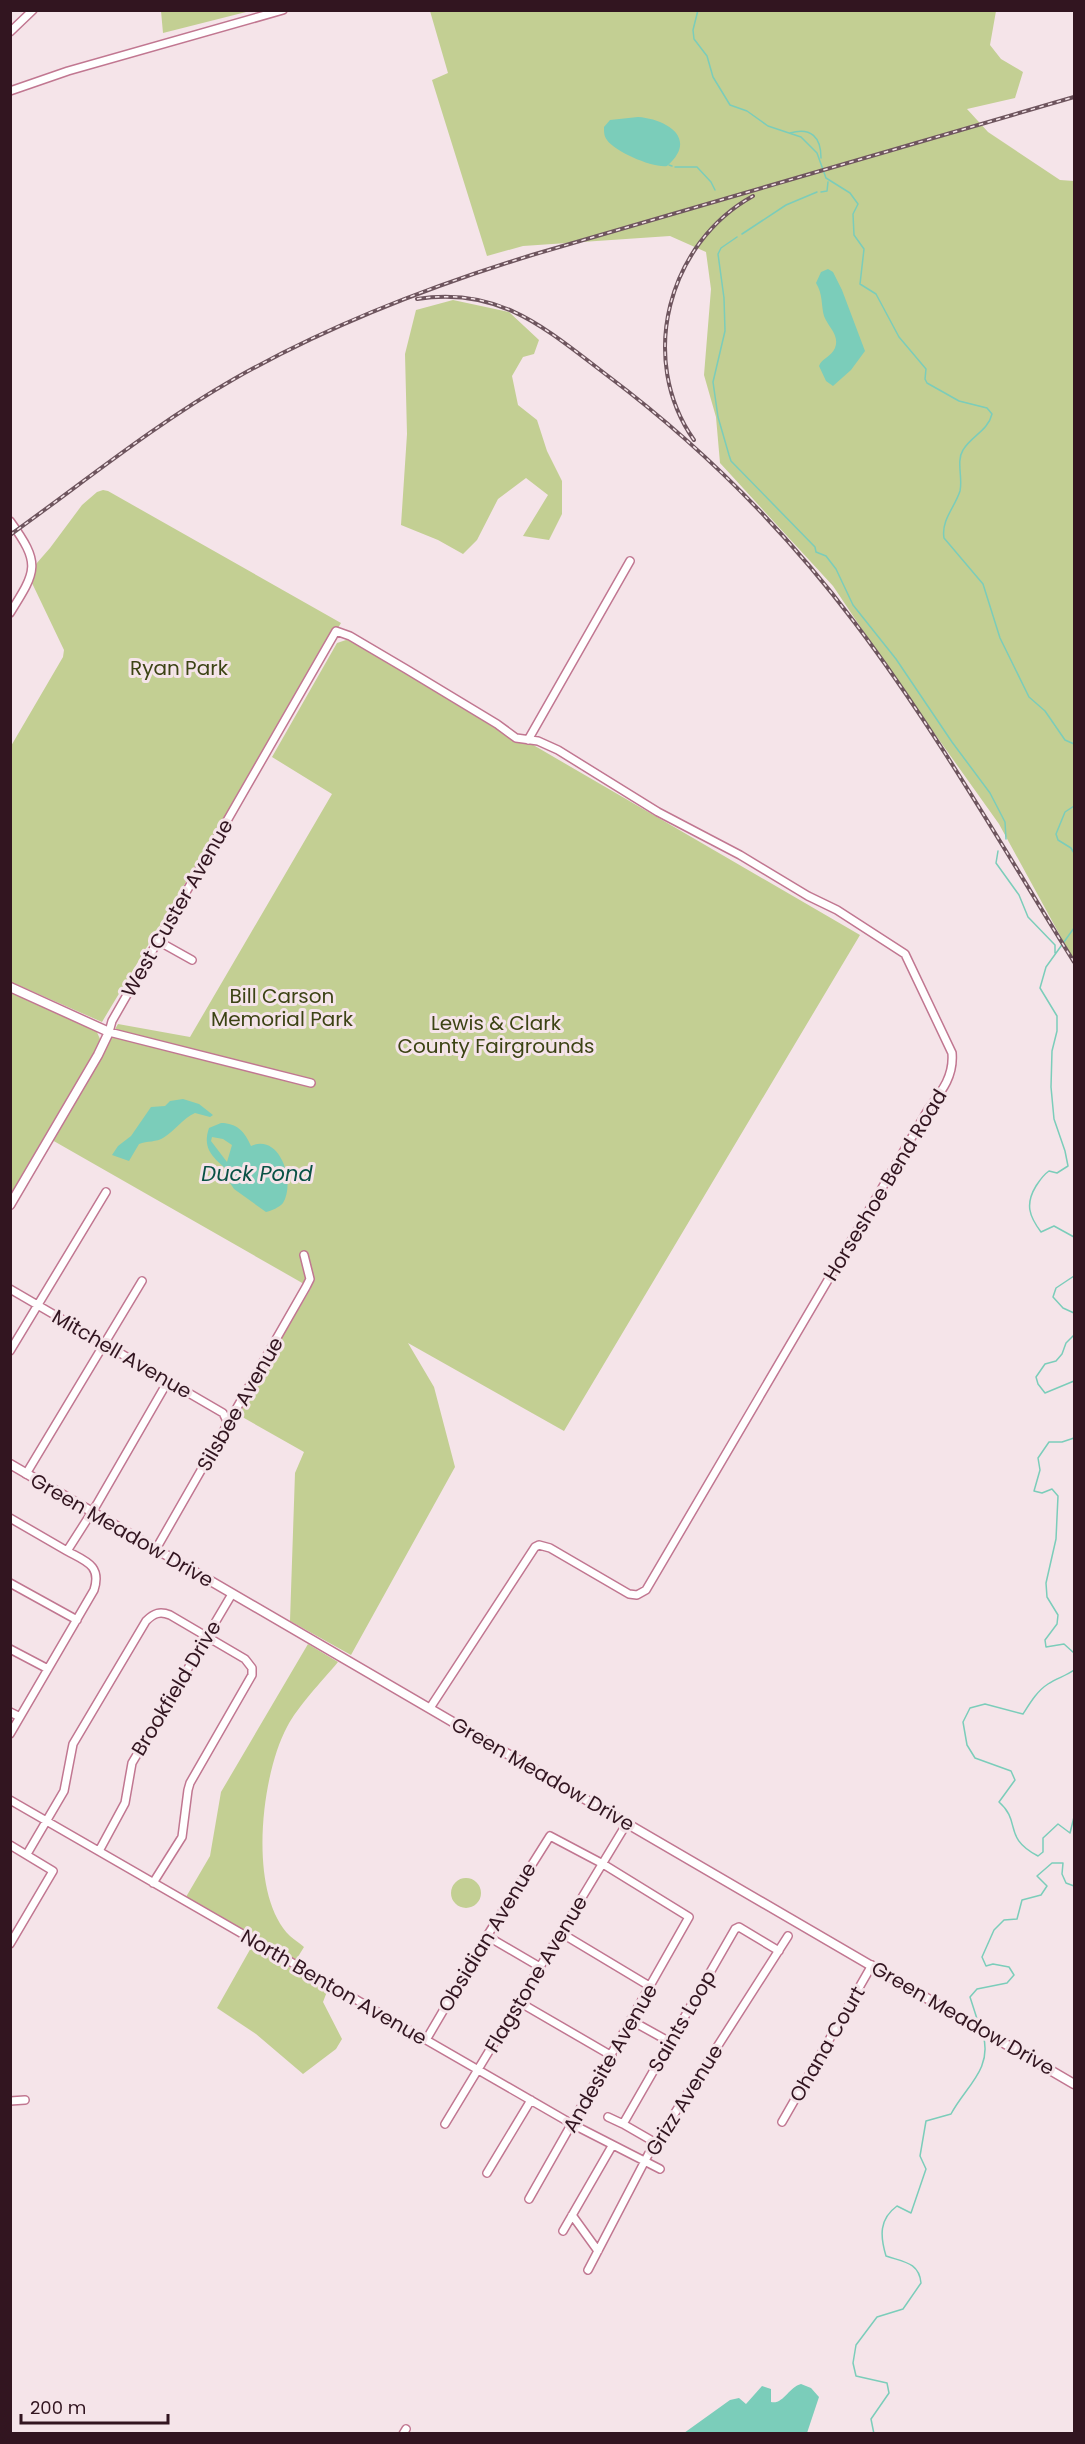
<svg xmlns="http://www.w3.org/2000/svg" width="1085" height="2444" viewBox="0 0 1085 2444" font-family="Poppins,sans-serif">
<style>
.green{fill:#c3cf93}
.water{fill:#7bcdba;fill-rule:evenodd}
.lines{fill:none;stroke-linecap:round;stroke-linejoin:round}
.stream{stroke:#7bcdba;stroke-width:1.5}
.minor-casing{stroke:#c17791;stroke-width:10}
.major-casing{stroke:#c17791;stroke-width:11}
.minor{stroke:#fff;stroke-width:7}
.major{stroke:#fff;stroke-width:8}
.rail-casing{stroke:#6e555e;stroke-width:4}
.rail{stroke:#f5e4e9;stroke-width:1.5;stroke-dasharray:4.5;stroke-linecap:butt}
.labels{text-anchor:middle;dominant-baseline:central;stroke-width:6;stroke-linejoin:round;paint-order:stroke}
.park-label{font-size:20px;fill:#3c4314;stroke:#f5e4e9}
.street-label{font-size:20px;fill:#321520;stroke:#f5e4e9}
.water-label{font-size:21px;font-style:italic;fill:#085145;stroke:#f5e4e9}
</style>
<rect width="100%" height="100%" fill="#f5e4e9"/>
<!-- green -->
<path class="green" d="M161,11V10L250,11L163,33Z
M430,11H996L990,45L1001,59L1023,72L1015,98L967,109L988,132L1060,180L1074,181V961L999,824L890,671L833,586L720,463L716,417L704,375L711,289L706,252L670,236L523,246L487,256L432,80L448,73Z
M453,300L509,312L539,340L534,354L523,357L512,376L518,405L537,420L547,451L562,481V514L549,540L523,536L548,495L526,478L498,499L477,540L463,554L438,540L401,525L407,434L405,354L416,310Z
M103,490L108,491L341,623L102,1022L11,982V746L63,657L64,650L32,583L36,564L50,548L82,505L97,492Z
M346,640L356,642L860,935L564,1431L408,1343L434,1387L455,1467L351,1655L290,1621L295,1473L304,1452L237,1414L311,1288L52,1140L118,1024L190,1037L332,794L272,757L337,643Z
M11,991L96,1030L100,1039L95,1053L11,1196Z
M308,1644L338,1662C322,1681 298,1706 287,1727C261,1775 247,1894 290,1936C294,1940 300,1943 304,1947L296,1960L186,1897L210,1856L221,1792Z
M451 1893a15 15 0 1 1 30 0a15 15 0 1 1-30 0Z
M252,1946L328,1989L323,2002L342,2039L336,2049L303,2074L256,2034L217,2008Z"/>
<!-- water -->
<path class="water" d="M638,117C666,119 699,138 667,166C653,168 615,152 607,140C604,136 604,132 604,127L610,120Z
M828,269L833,272L842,290L865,351L851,370L833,386L826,381L819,366C822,358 831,357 835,348C840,335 828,327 824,316C821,305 823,294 816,283L821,272Z
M183,1099L199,1104L213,1115L210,1117L195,1113C183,1118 175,1131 163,1138C157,1142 147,1141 139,1144L129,1161L112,1155L118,1146L131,1136L151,1107L165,1106L170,1101Z
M221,1123C237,1123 245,1132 251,1146C280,1133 296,1182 283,1203C280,1207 271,1211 266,1212L234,1189L230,1183L229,1172C216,1159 201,1151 209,1128ZM212,1137L223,1139L232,1145L227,1162L211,1141Z
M801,2384L811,2388L819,2397L807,2433H684L730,2400L739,2398L746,2404L762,2386L771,2389V2402C783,2405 789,2387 801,2384Z"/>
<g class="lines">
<!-- stream -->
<path class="stream" d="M698,10L693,30L694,39L707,56L713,77L730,105L747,111L768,126L801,137L817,153L826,178L850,193L858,204L853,214L854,235L864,249L860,284L876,294L899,337L926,369L925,379L927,383L959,401L987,408L992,414C988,431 971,436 963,450C956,461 963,478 960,491C955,507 941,520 944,538L983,584L1000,638L1029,697L1045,711L1065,740L1074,744
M790,133C811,127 821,137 821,158
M669,165L672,166
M675,167H697L711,182L715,190
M821,192L827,191L828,182
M742,234L786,205L817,192
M737,237L721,248L718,254L724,298L725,331L713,382L718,417L729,455L731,461L815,547L816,552L826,556L836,569L853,605L896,659L952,742L990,793L1005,822L1006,839
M1074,806L1065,812L1056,834L1058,840L1071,848L1074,853
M998,851L996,863L1019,895L1028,917L1055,945V953
M1074,928L1046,967L1040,988L1057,1016V1031L1052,1051L1051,1087L1054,1119L1065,1151L1068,1166L1057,1173L1049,1171C1043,1175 1040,1180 1036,1186C1025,1204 1029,1216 1041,1232L1054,1226L1074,1237
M1074,1276L1056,1288L1053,1297L1063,1308L1074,1313
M1074,1335L1066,1343L1062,1354L1056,1361L1045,1364L1036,1377L1038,1384L1045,1393L1074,1381
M1074,1438L1062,1442H1049L1038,1458L1040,1470L1034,1491L1042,1493L1052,1489L1058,1496L1056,1539L1046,1583L1047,1597L1058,1615L1057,1624L1045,1640L1046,1647L1064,1644L1074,1653
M1074,1670C1066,1676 1057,1678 1048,1684C1037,1691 1030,1703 1023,1714L985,1704L970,1708L963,1722L967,1745L975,1758L1011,1771L1015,1780L999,1802C1022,1822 1002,1837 1038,1856L1043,1852V1838L1058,1824L1070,1833L1074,1817
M979,2025L970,1997L977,1989L1007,1983L1014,1975L1009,1967L993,1964L986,1966L982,1957L994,1930L1004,1920L1017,1919L1022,1900L1041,1895L1047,1886L1037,1876L1052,1863H1063L1062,1874L1066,1883L1074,1886
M874,2434L871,2419L889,2393L887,2383L856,2376L853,2363L856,2345L877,2317L903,2309L921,2283C919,2262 903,2262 886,2256C880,2236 879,2219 897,2206L911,2213L926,2169L920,2156L926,2121L951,2114C965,2087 993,2069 983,2035"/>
<defs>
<path id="minor" d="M10,32L33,10
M10,91L68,71L283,10
M10,521C41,564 37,570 10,613
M528,740L630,561
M158,941L192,960
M311,1083L109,1032L112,1021L336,631L350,636L406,669L497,724L516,738L538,741L558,750L658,812L740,855L808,896L837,910L905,954L952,1053C954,1076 942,1091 929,1108L646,1590L637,1595L629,1594L550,1548L539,1545L535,1547L430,1708
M10,1289L223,1413L228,1423
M10,1351L106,1192
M26,1474L142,1281
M10,1518L67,1551
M156,1549L306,1287L310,1279L304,1255
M10,1583L77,1620
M10,1649L48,1669
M10,1712L20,1717
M10,1734L94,1590C102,1565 85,1561 67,1551L97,1504L168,1381
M10,1800L572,2124L660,2169
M10,1845L53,1871L10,1944
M99,1851L125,1803L132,1763L232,1594
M27,1854L64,1791L73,1744L146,1621C154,1613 160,1611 170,1615L245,1659L252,1668V1675L190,1783L188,1790L182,1837L153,1883
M561,1933L651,1987
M487,1936L540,1967
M519,2002L612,2056
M632,2021L670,2042
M426,2040L487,1936L550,1836L603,1864L689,1917L529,2199
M10,2101L25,2100
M608,2117L623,2124
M782,2122L872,1965
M445,2124L627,1823
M656,2143L623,2124L735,1929L739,1927L779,1951
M487,2173L531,2100
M572,2215L598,2251
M563,2231L612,2146
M588,2270L648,2155L788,1936
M403,2434L406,2429"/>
<path id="major" d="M10,987L109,1032L98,1055L10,1205
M10,1464L1074,2084"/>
</defs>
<!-- minor casing -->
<use href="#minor" class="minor-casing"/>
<!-- major casing -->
<use href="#major" class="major-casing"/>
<!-- minor -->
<use href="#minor" class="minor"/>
<!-- major -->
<use href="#major" class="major"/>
<defs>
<path id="rail" d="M417,299C500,286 546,329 608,376C701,446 784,529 855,623C936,730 1003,848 1074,962
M694,440C637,359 668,243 753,196
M10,535C84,482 155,424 234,379C329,325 428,287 532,255L1074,97"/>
</defs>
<!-- rail casing -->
<use href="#rail" class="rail-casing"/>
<!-- rail -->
<use href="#rail" class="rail"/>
</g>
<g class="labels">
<!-- park labels -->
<g class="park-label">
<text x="179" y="668">Ryan Park</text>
<text x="282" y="996">Bill Carson<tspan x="282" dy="23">Memorial Park</tspan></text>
<text x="496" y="1023">Lewis &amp; Clark<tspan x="496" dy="23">County Fairgrounds</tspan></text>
</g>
<!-- street labels -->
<g class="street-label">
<text transform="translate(177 908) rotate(-60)">West Custer Avenue</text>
<text transform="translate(885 1185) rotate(-59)">Horseshoe Bend Road</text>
<text transform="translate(122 1354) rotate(30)">Mitchell Avenue</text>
<text transform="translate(240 1404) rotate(-60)">Silsbee Avenue</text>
<text transform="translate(122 1530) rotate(30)">Green Meadow Drive</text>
<text transform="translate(176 1688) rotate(-59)">Brookfield Drive</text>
<text transform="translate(543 1774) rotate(30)">Green Meadow Drive</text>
<text transform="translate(487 1937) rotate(-59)">Obsidian Avenue</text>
<text transform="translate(536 1974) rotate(-59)">Flagstone Avenue</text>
<text transform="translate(334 1987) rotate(30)">North Benton Avenue</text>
<text transform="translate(963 2018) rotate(30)">Green Meadow Drive</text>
<text transform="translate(682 2021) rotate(-60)">Saints Loop</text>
<text transform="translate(827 2044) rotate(-60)">Ohana Court</text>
<text transform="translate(610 2058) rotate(-60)">Andesite Avenue</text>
<text transform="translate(684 2100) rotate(-58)">Grizz Avenue</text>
</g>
<!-- water labels -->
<g class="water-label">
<text x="257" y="1173">Duck Pond</text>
</g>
</g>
<!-- border -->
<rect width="1085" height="2444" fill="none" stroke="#321520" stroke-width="24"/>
<!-- scale -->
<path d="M21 2414v9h147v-9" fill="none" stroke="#321520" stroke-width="3"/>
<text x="30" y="2414" font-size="18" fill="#321520" stroke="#f5e4e9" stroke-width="4.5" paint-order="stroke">200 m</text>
</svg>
